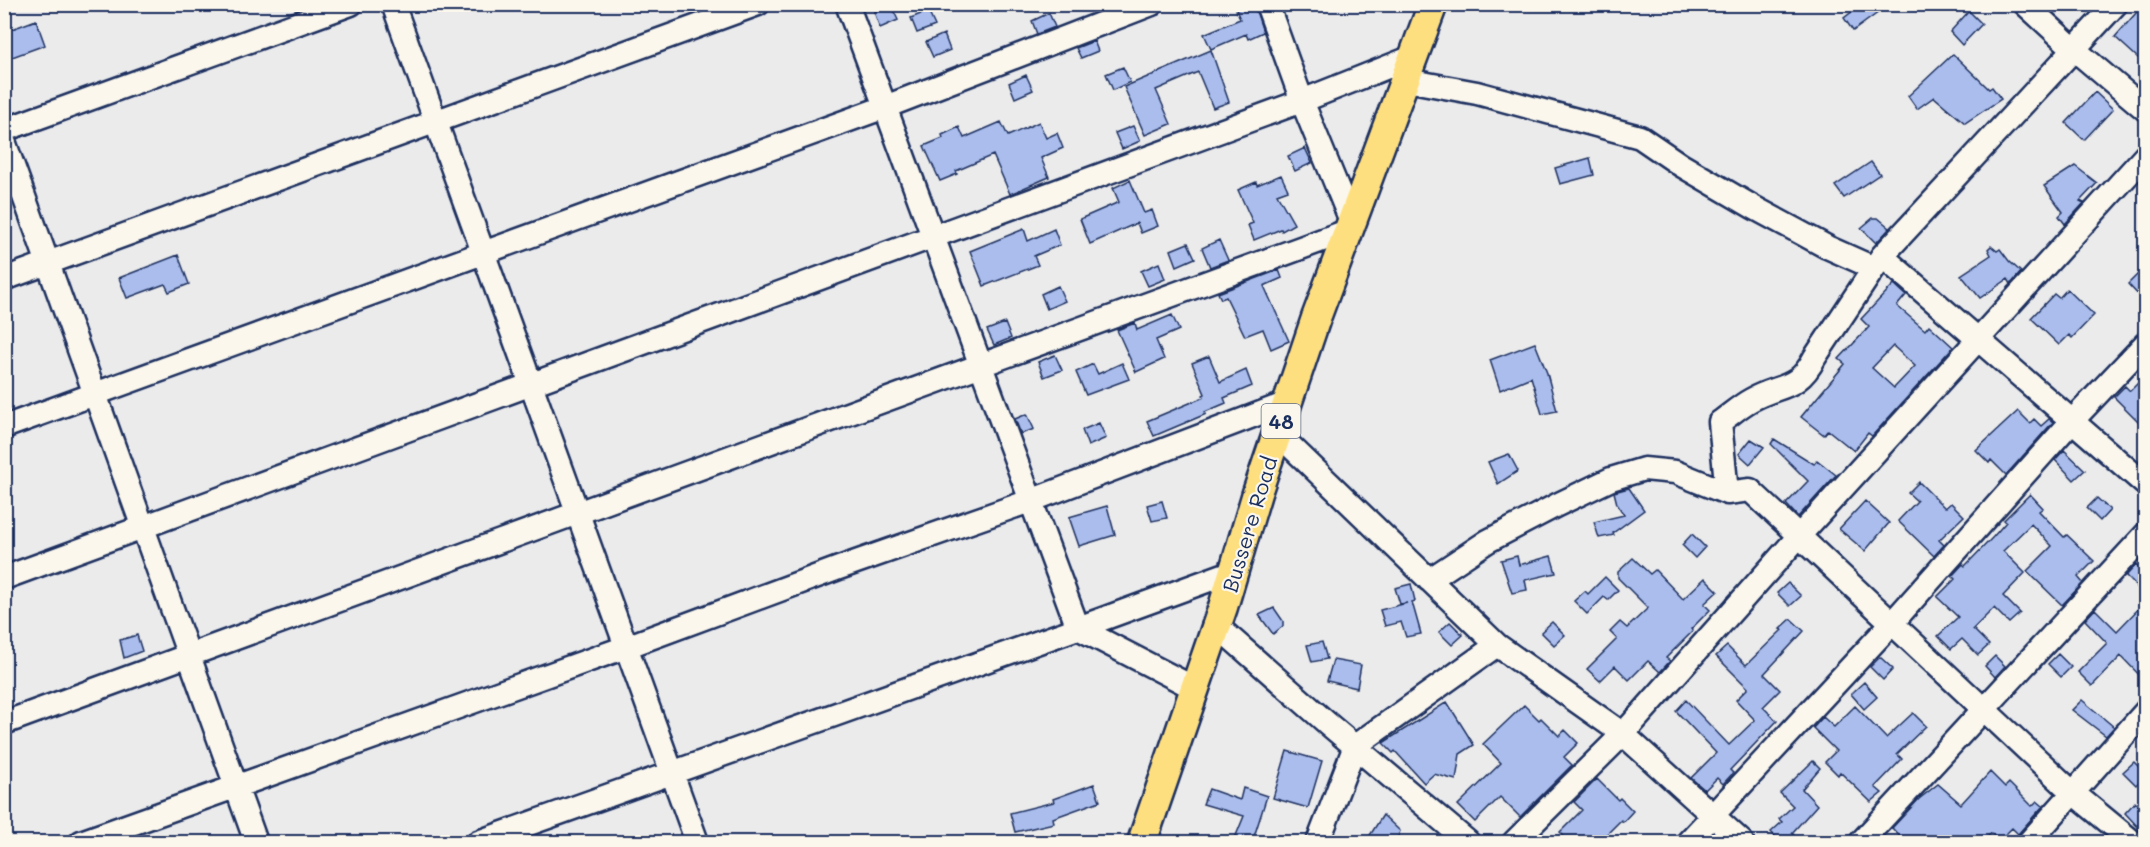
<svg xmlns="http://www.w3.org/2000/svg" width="2150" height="847" viewBox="0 0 2150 847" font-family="Mali,sans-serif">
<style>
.building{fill:#aabdec;stroke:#1b2f5e;stroke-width:1.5;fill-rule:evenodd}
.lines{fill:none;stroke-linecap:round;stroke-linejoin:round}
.minor-casing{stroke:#1b2f5e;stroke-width:27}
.major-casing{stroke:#1b2f5e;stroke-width:33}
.minor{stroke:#fbf7ec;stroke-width:22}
.major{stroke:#fedf80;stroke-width:28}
.labels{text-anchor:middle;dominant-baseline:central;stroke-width:4.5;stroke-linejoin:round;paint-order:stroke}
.shield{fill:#fbf7ec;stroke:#5e6b89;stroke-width:1.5}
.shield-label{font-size:20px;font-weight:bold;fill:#1b2f5e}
.street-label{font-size:21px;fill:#1b2f5e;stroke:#fbf7ec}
</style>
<rect width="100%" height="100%" fill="#ebebec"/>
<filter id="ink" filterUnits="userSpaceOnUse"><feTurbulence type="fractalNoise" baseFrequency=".0167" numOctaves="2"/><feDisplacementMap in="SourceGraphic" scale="12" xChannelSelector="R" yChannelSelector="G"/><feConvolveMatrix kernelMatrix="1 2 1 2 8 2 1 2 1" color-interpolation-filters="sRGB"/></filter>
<g filter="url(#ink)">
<!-- building -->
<path class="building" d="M1248,4H1254L1263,32L1248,39L1246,34L1211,49L1204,34L1240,19L1236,10Z
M1862,4H1890L1853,31L1844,18Z
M2144,4L2145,50L2138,58L2115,37Z
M891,5L898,20L880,28L874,12Z
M928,11L935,26L917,33L911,18Z
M1969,11L1982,24L1962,45L1950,32Z
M1049,13L1055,27L1037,34L1032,21Z
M36,20L45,45L4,60V32Z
M944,34L950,50L933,57L926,42Z
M1094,41L1098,51L1081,58L1076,48Z
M1211,50L1229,102L1213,108L1198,72L1156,90L1171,124L1145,135L1124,87Z
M1953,54L1989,89L1992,87L2001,99L1965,123L1934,97L1917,109L1908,96Z
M1123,67L1130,82L1113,90L1106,74Z
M1026,75L1033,90L1015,98L1009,83Z
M2095,92L2113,109L2084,140L2066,123Z
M1001,122L1008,136L1039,122L1046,138L1057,133L1063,148L1041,158L1049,177L1010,194L993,155L956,171L957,174L940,181L924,146L943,138L942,135L959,127L964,138Z
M1133,126L1140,141L1122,149L1115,133Z
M1305,148L1312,163L1295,171L1288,156Z
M1590,158L1594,175L1560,184L1555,168Z
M1871,162L1880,174L1844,198L1835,186Z
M2075,166L2097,183L2080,201L2084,203L2065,224L2059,216L2063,212L2044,186Z
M1281,175L1288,190L1277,194L1294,224L1282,231L1281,229L1254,240L1248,225L1253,223L1238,190L1256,182L1257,185Z
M1130,180L1144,213L1152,210L1158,226L1141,233L1137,223L1090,244L1080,219L1119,202L1113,188Z
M1873,218H1878L1890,228L1876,243L1861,228Z
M1024,229L1028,241L1054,229L1060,245L1034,256L1038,265L984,286L970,251Z
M1219,240L1228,260L1210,267L1202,248Z
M1188,243L1195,258L1177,266L1171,250Z
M1991,246L1997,251L2000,249L2009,261L2021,272L2011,284L2008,279L1980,298L1961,275L1991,255L1988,249Z
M178,255L189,284L169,292L165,284L127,298L119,278Z
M1159,263L1165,279L1148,286L1141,271Z
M2145,267V302L2128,284Z
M1279,270L1282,278L1264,286L1289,341L1271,349L1263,329L1245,336L1226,297L1221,299L1218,293Z
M1894,284L1906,295L1897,306L1925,330L1929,325L1953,347L1872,436L1868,433L1854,451L1828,430L1824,435L1801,417L1845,364L1839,359L1869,327L1861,319ZM1893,346L1915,366L1894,388L1872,368Z
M1058,286L1065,301L1047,309L1041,294Z
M2067,289L2094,315L2072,338L2069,335L2059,345L2031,318L2054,294L2059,298Z
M1172,315L1179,330L1156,340L1164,359L1136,372L1117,330L1135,323L1137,330Z
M1005,323L1011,338L994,345L987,330Z
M1535,343L1547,373L1557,411L1542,414L1531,377L1500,390L1490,360Z
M1055,355L1062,370L1044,377L1038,362Z
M1209,356L1220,382L1246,370L1252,386L1224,398L1226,403L1205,412L1206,414L1154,436L1147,421L1204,397L1203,395L1205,394L1192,363Z
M1122,363L1129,379L1086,395L1076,372L1093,364L1098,374Z
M2145,376V428L2114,397L2125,386L2130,391Z
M2018,411L2030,423L2034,419L2041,426L2049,419L2053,422L2006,475L1991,460L1989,463L1976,450Z
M1027,414L1034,429L1021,434L1015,419Z
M1099,423L1106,438L1088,446L1082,430Z
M1751,439L1764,447L1750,464L1739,454Z
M1774,439L1814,464L1817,460L1836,475L1798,517L1786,504L1808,481L1771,444Z
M2064,450L2085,470L2074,480L2055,460Z
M1509,454L1518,471L1498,484L1488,462Z
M1919,482L1945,508L1951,503L1964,516L1939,540L1944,545L1934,556L1898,521L1917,501L1908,493Z
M1629,488L1644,510L1613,533L1614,535L1599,538L1594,522L1624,515L1617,504L1614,492Z
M2030,494L2043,508L2039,511L2064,537L2067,535L2094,561L2078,577L2083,583L2062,605L2027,571L2052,546L2031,524L2003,551L2025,573L2003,596L2020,613L2009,623L1994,608L1973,629L1989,645L1978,655L1962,639L1951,649L1938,636L1958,617L1937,597L1955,579L1952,576L1963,564L1965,566L1993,537L2006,522L2004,520Z
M2097,498L2110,510L2100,521L2087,508Z
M1162,501L1167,518L1152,521L1147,505Z
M1865,501L1889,523L1865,551L1839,529Z
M1107,506L1115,535L1079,546L1069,517Z
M1692,534L1705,547L1695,558L1682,545Z
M1517,556L1519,565L1551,556L1556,573L1525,580L1527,590L1512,593L1501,560Z
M1633,558L1650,574L1655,570L1683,599L1705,578L1718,591L1704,604L1710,610L1691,629L1693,631L1666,658L1670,661L1660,672L1648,661L1629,680L1615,666L1600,681L1587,669L1617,639L1610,632L1620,622L1627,628L1648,608L1618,578V572Z
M2136,565L2145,574V581L2138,588L2126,576Z
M1605,577L1618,590L1608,600L1604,597L1587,614L1574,601L1585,591L1588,594Z
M1788,583L1801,596L1790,606L1777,593Z
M1411,584L1415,601L1412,602L1421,634L1406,637L1401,622L1385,626L1380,610L1407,603L1400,604L1395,588Z
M2145,602V681L2121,656L2092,686L2078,672L2107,643L2085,620L2095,609L2117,631Z
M1274,608L1283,621V626L1273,634L1259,615Z
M1791,619L1804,631L1764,674L1780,690L1763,707L1777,721L1730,770L1733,773L1723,784L1717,778L1705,790L1691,778L1716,753L1676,711L1686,700L1729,745L1755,720L1736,700L1748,688L1716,656L1727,646L1746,665L1782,630L1780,629Z
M1450,622L1463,635L1452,645L1439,632Z
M1552,622L1565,635L1554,645L1541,632Z
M137,635L142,651L124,658L120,640Z
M1322,642L1327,659L1312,662L1307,645Z
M2058,654L2071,667L2061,677L2048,664Z
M1995,656L2005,666L1995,677L1985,666Z
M1880,657L1893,669L1883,680L1870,667Z
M1333,660L1361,665L1357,688L1327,681Z
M1864,682L1877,697L1864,709L1851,694Z
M2082,700L2114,727L2106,736L2072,710Z
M1447,702L1474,745L1460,754L1456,780L1434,774L1424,783L1395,751L1393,753L1383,743Z
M1524,705L1539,720L1541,718L1559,736L1565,730L1578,743L1564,757L1572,765L1520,817L1500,797L1475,822L1458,805L1501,763L1483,744Z
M1855,706L1886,738L1913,713L1926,726L1897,754L1902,759L1875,787L1882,793L1871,802L1840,772L1838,775L1825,762L1836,751L1813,728L1823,717L1834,727Z
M1287,751L1322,761L1308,808L1273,798Z
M1813,761L1820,768L1802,789L1817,805L1792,833L1794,835L1786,843H1781L1771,832L1782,822L1779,819L1793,806L1780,793Z
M2134,762L2145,773V776L2136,785L2123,772Z
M1990,772L2005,787L2009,783L2032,806L2037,801L2043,806L2018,834L2012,828L1999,841L1991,833L1982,843H1906L1892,828L1919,799L1938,784L1961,804Z
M1597,779L1618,800L1620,798L1633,811L1623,822L1621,820L1598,843H1570L1560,832L1582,810L1574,802Z
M1094,784L1100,801L1053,818L1054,823L1015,832L1010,813L1054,802L1053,799Z
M1243,788L1267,796L1252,843H1233L1244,816L1203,804L1209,789L1240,800Z
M2135,802L2145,813V818L2137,826L2125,813Z
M1383,815L1400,831L1396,843H1365Z"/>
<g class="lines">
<defs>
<path id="minor" d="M393,4L697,842
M847,4L1078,628L1234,571
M1267,4L1302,101L1351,221
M2025,4L2075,50L2146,110
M1406,80L1477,93L1640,137L1681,165L1753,207L1827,247L1874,268
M4,130L351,4
M4,141L256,842
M1882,256L2146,485
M4,279L758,4
M4,427L885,107L1152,4
M1277,433L1497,645
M1727,493L1720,422C1730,415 1740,406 1751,400C1779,384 1798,391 1815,357L1882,256L2116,4
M4,578L1302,101L1415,56
M1429,580L1488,541L1557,505L1611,479L1644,469L1675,472L1727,493L1750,490L2072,792L2133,842
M1216,625L1327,723L1468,842
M4,723L1347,231
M81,842L626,647L839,568L1030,501L1287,403
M478,842L1078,628L1196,689
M1318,842L1355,746L1497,645L1623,734L1742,842
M1514,842L1623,734L1799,536L2146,155
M1688,842L1892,623L2072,421L2146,343
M1861,842L2146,534
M2029,842L2146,711"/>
<path id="major" d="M1142,842L1223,607L1257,493L1316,318L1433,4"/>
</defs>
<!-- minor casing -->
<use href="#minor" class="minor-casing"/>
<!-- major casing -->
<use href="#major" class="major-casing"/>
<!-- minor -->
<use href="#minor" class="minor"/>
<!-- major -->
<use href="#major" class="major"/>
</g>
</g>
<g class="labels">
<!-- shield labels -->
<rect class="shield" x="1261.5" y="404" width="39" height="34" rx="4.5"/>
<g class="shield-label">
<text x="1281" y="421">48</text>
</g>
<!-- street labels -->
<g class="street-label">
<text transform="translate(1249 524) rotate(-73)">Bussere Road</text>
</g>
</g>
<!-- margin -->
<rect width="2150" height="847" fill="none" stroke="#fbf7ec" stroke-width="24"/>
<rect x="12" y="12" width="2126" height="823" fill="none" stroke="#1b2f5e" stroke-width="2" filter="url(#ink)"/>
</svg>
